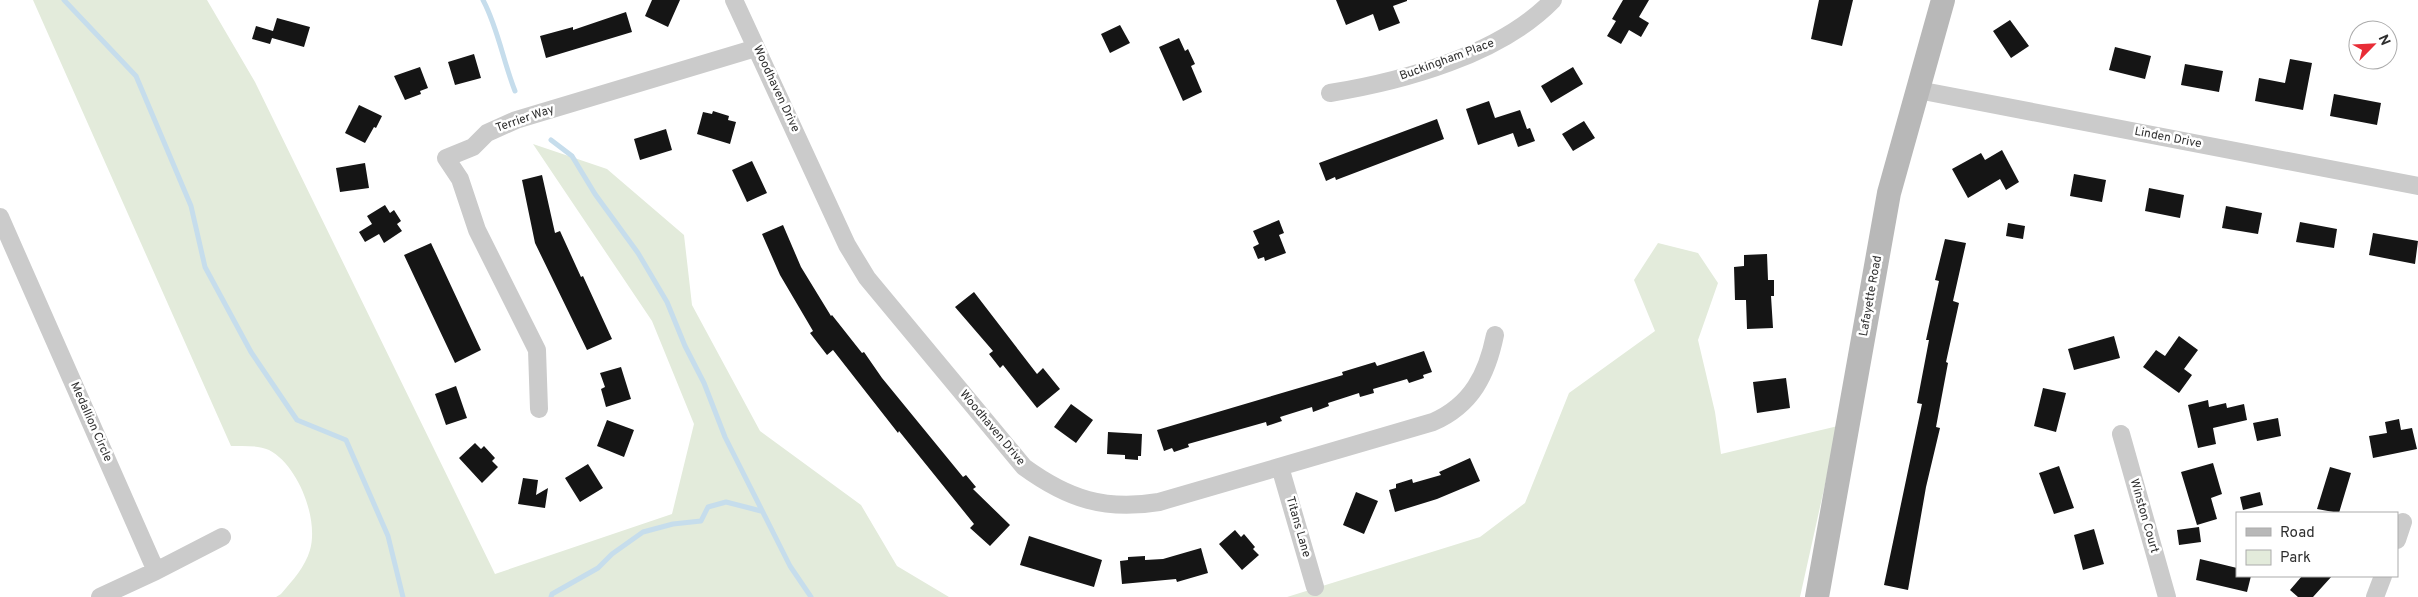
<svg xmlns="http://www.w3.org/2000/svg" width="2418" height="597" viewBox="0 0 2418 597" font-family="Overpass,sans-serif">
<style>
.green{fill:#e3ebdb}
.lines{fill:none;stroke-linecap:round;stroke-linejoin:round}
.stream{stroke:#c6ddec;stroke-width:5}
.building{fill:#151515}
.minor{stroke:#cbcbcb;stroke-width:18}
.secondary{stroke:#b8b8b8;stroke-width:24}
.labels{text-anchor:middle;dominant-baseline:central;stroke-width:5;stroke-linejoin:round;paint-order:stroke}
.street-label{font-size:12px;fill:#2e2e2e;stroke:#fff}
</style>
<rect width="100%" height="100%" fill="#fff"/>
<!-- green -->
<path class="green" d="M33,0H207L255,82L495,574L672,514L694,424L652,321L533,144L607,169L684,235L692,305L760,431L861,505L897,566L949,597H276L281,594C293,580 305,567 310,550C319,519 298,465 269,450C258,445 243,446 231,446Z
M1658,243L1698,253L1718,283L1698,340L1715,412L1721,454L1838,426L1800,597H1287L1480,537L1525,503L1569,393L1655,331L1634,280Z"/>
<g class="lines">
<!-- stream -->
<path class="stream" d="M64,0L136,76L191,206L205,267L251,352L297,420L346,440L388,536L403,597
M483,0C498,28 503,61 515,91
M551,140L572,156L595,194L638,253L667,302L685,346L704,383L725,437L790,566L811,597
M551,597L552,594L598,568L612,554L643,532L673,524L701,521L708,507L726,502L761,511"/>
</g>
<!-- building -->
<path class="building" d="M652,0H680L668,27L645,16Z
M1336,0H1407V1L1393,6L1400,23L1379,31L1373,14L1346,25Z
M1623,0H1649L1639,17L1649,23L1641,37L1629,30L1621,44L1607,36L1616,21L1612,19Z
M1819,0H1853L1842,46L1811,39Z
M626,12L632,32L546,58L540,36L573,27V30Z
M277,18L310,27L304,47L272,38L270,44L252,39L256,26L273,31Z
M2010,20L2029,46L2011,58L1993,31Z
M1120,25L1130,43L1110,53L1101,34Z
M1179,38L1185,51L1188,49L1195,64L1191,66L1202,92L1183,101L1159,47Z
M2115,47L2151,56L2145,79L2109,70Z
M474,54L481,78L455,85L448,62Z
M2290,59L2312,63L2303,110L2255,101L2259,78L2285,83Z
M2185,64L2223,71L2219,92L2181,85Z
M420,67L428,88L420,91L421,94L405,100L394,76Z
M1573,67L1583,84L1551,103L1541,86Z
M2334,94L2381,103L2377,125L2330,116Z
M1489,101L1495,118L1520,110L1527,129L1530,128L1535,141L1518,147L1513,133L1478,145L1466,109Z
M359,105L382,116L376,128L374,127L365,143L345,133Z
M713,111L729,116L728,120L736,122L730,144L697,134L703,112L712,114Z
M1437,119L1444,139L1336,180L1335,177L1326,181L1319,163Z
M1584,121L1595,138L1573,151L1562,134Z
M666,129L672,150L640,160L634,139Z
M2002,150L2019,182L2006,190L2000,179L1968,198L1952,169L1981,153L1985,160Z
M752,161L767,193L747,202L732,170Z
M365,163L369,188L340,192L336,168Z
M2074,174L2106,180L2102,202L2070,196Z
M542,175L555,233L560,231L581,277L583,276L612,339L587,350L535,243L522,180Z
M2149,188L2184,195L2180,218L2145,211Z
M385,205L390,213L394,210L401,221L397,224L402,231L384,243L379,234L365,242L359,232L372,224L367,216Z
M2226,206L2262,213L2258,234L2222,228Z
M1279,220L1284,233L1279,235L1286,253L1265,261L1264,257L1258,259L1253,247L1259,244L1253,231Z
M2300,222L2337,229L2334,248L2296,242Z
M2008,223L2025,226L2023,239L2006,236Z
M783,225L801,267L831,316L832,315L862,353L864,352L882,378L963,477L966,475L976,487L973,489L1010,525L990,546L970,528L974,524L899,431L898,433L833,350L827,355L810,333L813,331L780,275L762,234Z
M2373,233L2418,241L2415,264L2369,255Z
M1945,239L1966,243L1953,301L1959,303L1946,362L1948,363L1936,427L1940,428L1926,487L1908,590L1884,585L1922,404L1917,403L1929,340H1926L1939,281L1935,280Z
M431,243L481,350L455,363L404,255Z
M1767,254L1768,280H1774V296H1771L1773,328L1747,329L1746,300H1735L1734,267L1744,266V255Z
M974,292L1037,374L1043,368L1060,389L1037,408L1003,365L1000,368L989,354L993,351L955,307Z
M2114,336L2120,358L2074,370L2068,349Z
M2179,336L2198,350L2184,369L2192,375L2179,393L2143,367L2156,350L2165,356Z
M1424,351L1432,372L1423,375L1424,378L1409,383L1407,379L1373,389L1374,393L1360,397L1359,393L1328,403L1329,406L1313,412L1312,407L1280,417L1282,421L1267,426L1266,422L1188,444L1189,447L1174,452L1172,448L1164,451L1157,430L1343,375L1342,372L1375,362L1377,366Z
M621,367L631,399L606,407L601,389L605,387L600,373Z
M1786,378L1790,408L1757,413L1753,382Z
M456,386L467,418L446,425L435,394Z
M2043,388L2066,393L2056,432L2034,426Z
M2208,400L2209,407L2226,403L2227,408L2244,404L2247,420L2213,428L2216,444L2198,448L2188,405Z
M1071,404L1093,420L1076,443L1054,427Z
M2278,418L2281,436L2257,441L2253,423Z
M2399,419L2401,430L2412,428L2417,449L2373,458L2369,436L2387,433L2385,422Z
M607,420L634,430L624,457L597,446Z
M1108,432L1142,434L1141,456H1138V460L1125,459V455L1107,454Z
M475,443L481,449L484,446L495,458L492,461L498,467L482,483L459,458Z
M1470,458L1480,481L1437,499L1395,512L1389,490L1396,488V484L1412,479L1413,483L1441,475L1439,472Z
M2213,463L2222,494L2211,498L2217,519L2197,525L2181,472Z
M588,464L603,488L580,502L565,478Z
M2059,466L2074,508L2054,514L2039,473Z
M2330,467L2351,473L2339,513L2317,509Z
M523,478L538,480L536,495L548,488L545,508L518,504Z
M1356,492L1378,501L1364,534L1343,525Z
M2260,492L2263,505L2243,510L2240,497Z
M2199,527L2201,542L2179,545L2177,530Z
M2094,529L2104,564L2083,570L2074,535Z
M1235,530L1241,537L1244,534L1255,547L1253,549L1259,555L1242,570L1219,544Z
M1029,536L1102,560L1094,587L1020,565Z
M1201,548L1208,573L1177,582L1176,579L1122,584L1120,561L1128,560V557L1145,556V560L1163,559Z
M2200,559L2237,568V576H2251L2247,592L2196,580Z
M2302,576H2332L2313,597H2298L2290,590Z"/>
<g class="lines">
<!-- minor -->
<path class="minor" d="M734,0L847,245L867,278L1024,467C1068,499 1105,511 1159,502L1433,422C1472,405 1487,374 1495,335
M1918,90L2418,186
M1330,93C1403,81 1500,55 1553,0
M0,217L156,571L100,597
M539,409L537,350L477,230L460,179L446,158L473,147L487,133L516,120L756,48
M2121,434L2167,597
M1280,467L1315,587
M2397,540L2403,522
M156,571L222,537
M2375,597L2383,576"/>
<!-- secondary -->
<path class="secondary" d="M1817,597L1889,193L1943,0"/>
</g>
<g class="labels">
<!-- street labels -->
<g class="street-label">
<text transform="translate(1447 60) rotate(-20)">Buckingham Place</text>
<text transform="translate(776 89) rotate(65)">Woodhaven Drive</text>
<text transform="translate(525 119) rotate(-19)">Terrier Way</text>
<text transform="translate(2168 138) rotate(11)">Linden Drive</text>
<text transform="translate(1871 296) rotate(-80)">Lafayette Road</text>
<text transform="translate(91 422) rotate(66)">Medallion Circle</text>
<text transform="translate(992 428) rotate(50)">Woodhaven Drive</text>
<text transform="translate(2144 516) rotate(74)">Winston Court</text>
<text transform="translate(1298 527) rotate(74)">Titans Lane</text>
</g>
</g>
<!-- legend -->
<rect x="2236" y="512" width="162" height="65" fill="#ffffff" stroke="#ababab"/>
<rect x="2246" y="528" width="25" height="8" fill="#b8b8b8" stroke="#ababab"/>
<text x="2280" y="537" font-size="15" fill="#2e2e2e">Road</text>
<rect x="2246" y="550" width="25" height="15" fill="#e3ebdb" stroke="#ababab"/>
<text x="2280" y="562" font-size="15" fill="#2e2e2e">Park</text>
<!-- north arrow -->
<g transform="translate(2373 45) rotate(66)"><circle r="24" fill="#ffffff" stroke="#ababab"/>
<path d="M0-4L9 19L0 12L-9 19Z" fill="#e82c36"/>
<text y="-8" font-size="14" font-weight="bold" text-anchor="middle" fill="#2e2e2e">N</text>
</g>
</svg>
